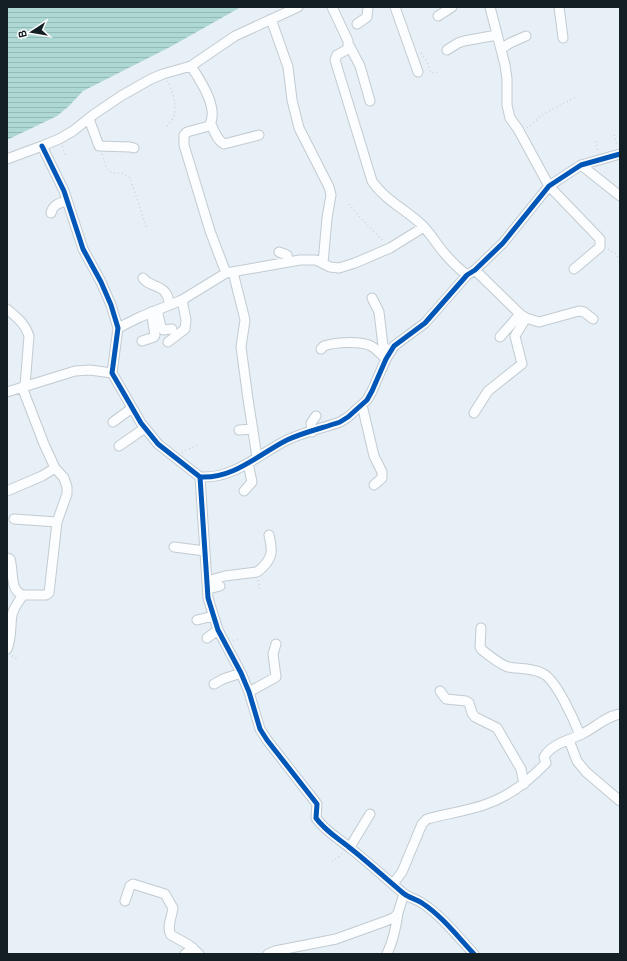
<svg xmlns="http://www.w3.org/2000/svg" width="627" height="961" viewBox="0 0 627 961" font-family="Quicksand,sans-serif">
<style>
.water{fill:url(#water-rules)}
.lines{fill:none;stroke-linecap:round;stroke-linejoin:round}
.minor-casing{stroke:#c2cbd1;stroke-width:11}
.path{stroke:#d0d3d5;stroke-width:1.5;stroke-dasharray:1 3;stroke-linecap:butt}
.minor{stroke:#fbfdfe;stroke-width:9}
.cycleway-casing{stroke:#fbfbfb;stroke-width:8}
.cycleway{stroke:#0057b8;stroke-width:5}
</style>
<defs>
<pattern id="water-rules" width="6" height="5" patternUnits="userSpaceOnUse"><rect width="6" height="5" fill="#aed8d4"/><path d="M0 2.5h6" fill="none" stroke="#95b9b6"/></pattern>
</defs>
<rect width="100%" height="100%" fill="#e7f0f6"/>
<!-- water -->
<path class="water" d="M7,7H241L170,47L83,91L69,106L57,116L7,140Z"/>
<g class="lines">
<defs>
<path id="minor" d="M332,7L348,41V49L337,55L335,60L372,181C384,199 406,210 422,225C431,234 437,245 445,254C452,262 459,269 467,275
M395,7L418,72
M490,7L505,65L507,79V105L510,118L518,129L549,186L600,239V247L574,269
M559,7L563,38
M438,16L452,7
M271,19L288,67L292,100L299,128L329,187L331,195L327,218L323,263
M357,24L367,17L368,7
M349,45L360,66L370,101
M501,49L510,43L526,36
M447,50L458,43L464,41L497,35
M191,66C200,80 220,109 209,126L187,132L184,135V145L210,231L226,273
M89,119L99,146L130,147L134,148
M211,124C214,131 217,140 224,144L259,135
M42,146L64,191L83,249L101,282L111,305L118,328L112,373L141,423L158,444L200,477C234,479 259,454 287,440C304,432 323,428 340,422L348,417L367,400L372,391L386,359L394,346L425,323L467,275L475,270L503,243L549,186L581,165L620,154
M7,159L42,146L59,139L73,131L93,115L121,96L151,79L163,74L191,66L235,36L298,7
M581,165L620,196
M51,213C53,204 59,204 67,200
M279,252L287,255L288,262
M475,270L520,314L526,318L539,322L579,311L584,312L593,319
M233,272L245,320L241,347L248,399L257,457
M143,278C148,286 160,285 165,292C168,296 169,301 170,305
M372,298L379,312L383,346L390,352
M7,309C17,318 25,323 29,336L25,386
M157,310L161,327L163,330L172,329
M118,328L140,317L182,300L226,273L300,260H316L330,267L339,268L355,263L390,248L424,227
M500,337L520,314
M142,341L154,337L155,335L151,312
M168,342L185,329L186,320L182,300
M321,349L324,346C335,342 361,341 371,346C377,349 381,355 386,359
M7,392L75,371L90,370L112,373
M362,405L374,456L382,472V478L374,485
M474,413L488,391L522,364L515,336L526,318
M113,422L132,408
M239,430L253,429
M312,432L311,423L316,416
M119,446L145,428
M200,477L208,598L218,630L241,673L249,692L260,729L267,740L317,804L316,818C325,831 338,838 350,848C368,862 385,878 403,893C409,898 416,899 422,903C442,916 458,937 474,954
M7,491L42,476L55,468
M244,491L252,482L248,463
M14,519L57,522
M174,547L205,551
M7,558L10,559C14,571 9,590 23,595
M207,581L225,576L257,572C263,568 270,560 271,553C272,548 270,540 269,535
M208,589L220,586
M197,620L213,616
M481,628L480,647L482,650C490,656 499,664 508,667C519,669 531,668 542,673C556,679 574,720 580,735
M207,638L218,630
M7,649C12,638 10,627 12,615C14,607 19,601 23,595H46L49,593L57,522L67,494V487L64,478L55,468L44,444L22,387
M214,684L223,679L241,673
M440,691L446,699L466,701L469,703L472,713L475,717L497,728L521,769L524,784
M249,692L276,677L273,654L276,644
M569,740L577,761L586,772L620,801
M350,847L370,814
M393,884L402,872L422,824L427,819C446,814 466,811 484,805C508,797 529,781 546,763L544,757C552,743 571,740 584,733C597,726 605,717 620,714
M125,901L130,886L133,884L165,894L173,908C172,917 166,927 171,935L189,945L199,954
M185,954L193,948
M268,954L275,951L336,939L386,921L395,917L398,913L404,894
M387,954C393,941 396,928 398,913"/>
</defs>
<!-- minor casing -->
<use href="#minor" class="minor-casing"/>
<!-- path -->
<path class="path" d="M421,53L427,62L431,73L439,72
M167,126C169,123 172,121 173,118C178,108 173,90 167,81
M527,128L545,113L576,97
M614,135L617,145
M596,141L598,153
M62,146L66,156
M102,154C105,163 104,167 112,173H122L130,178L147,229
M349,204L357,214L383,241
M608,249L616,254L620,261
M182,453C186,448 195,449 199,443
M258,580L260,589
M233,641L241,639
M12,656L19,660
M332,862L343,853"/>
<!-- minor -->
<use href="#minor" class="minor"/>
<defs>
<path id="cycleway" d="M42,146L64,191L83,249L101,282L111,305L118,328L112,373L141,423L158,444L200,477C234,479 259,454 287,440C304,432 323,428 340,422L348,417L367,400L372,391L386,359L394,346L425,323L467,275L475,270L503,243L549,186L581,165L620,154
M200,477L208,598L218,630L241,673L249,692L260,729L267,740L317,804L316,818C325,831 338,838 350,848C368,862 385,878 403,893C409,898 416,899 422,903C442,916 458,937 474,954"/>
</defs>
<!-- cycleway casing -->
<use href="#cycleway" class="cycleway-casing"/>
<!-- cycleway -->
<use href="#cycleway" class="cycleway"/>
</g>
<!-- border -->
<rect width="627" height="961" fill="none" stroke="#141e25" stroke-width="16"/>
<!-- north arrow -->
<g transform="translate(32 32) rotate(258)" stroke="#fbfbfb" stroke-width="3" paint-order="stroke">
<path d="M0-3L7 15L0 10L-7 15Z" fill="#141e25"/>
<text y="-6" font-size="11" font-weight="bold" text-anchor="middle" fill="#141e25">B</text>
</g>
</svg>
